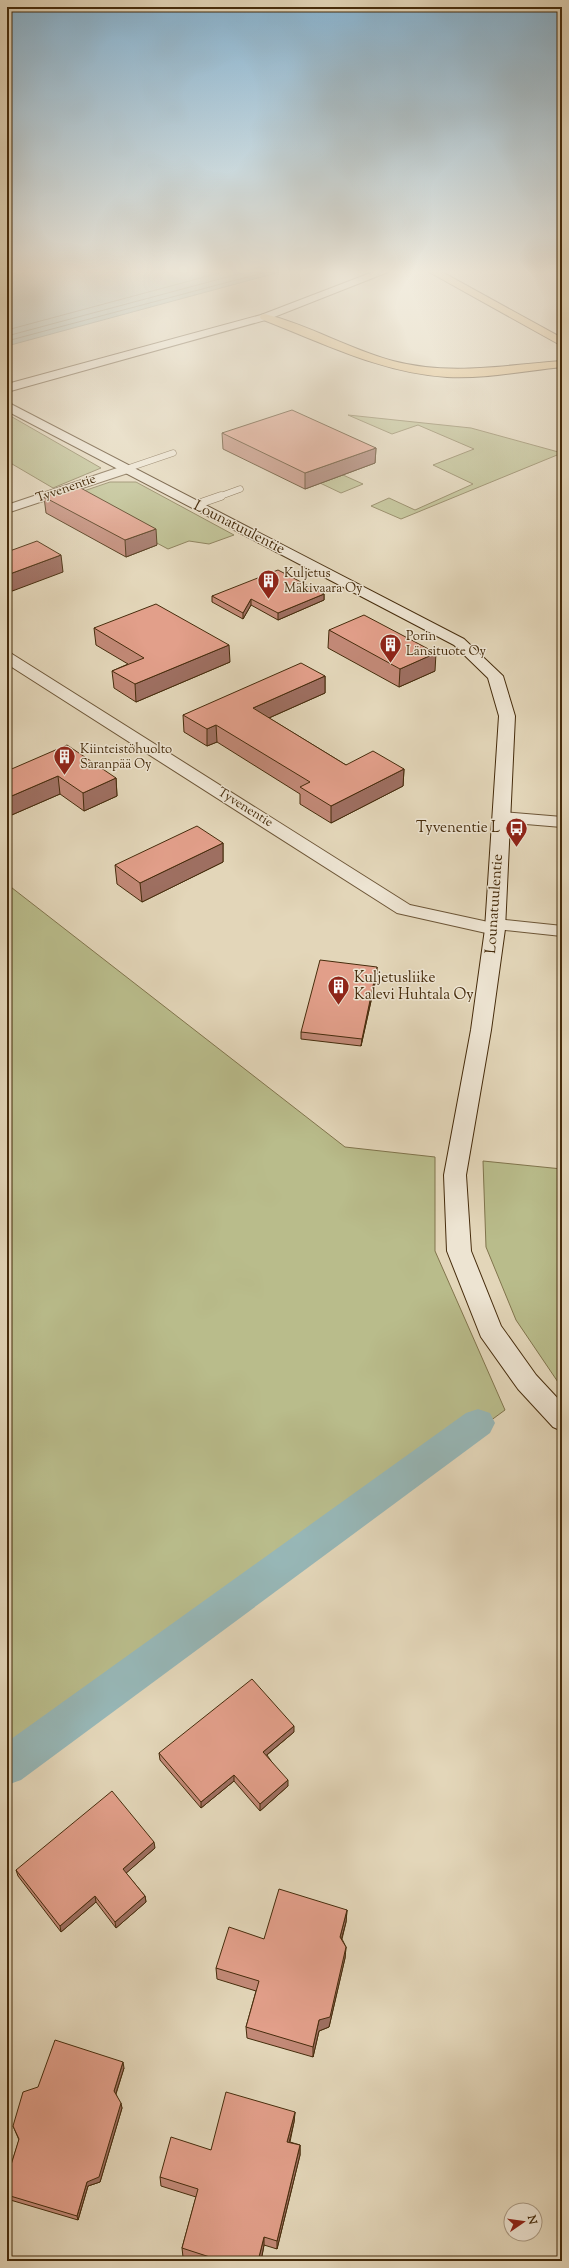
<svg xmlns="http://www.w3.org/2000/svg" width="569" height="2268" viewBox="0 0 569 2268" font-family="'Sorts Mill Goudy',serif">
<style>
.green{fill:#b9bc8b;stroke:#80744c}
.water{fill:#97b7b7;stroke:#777f73}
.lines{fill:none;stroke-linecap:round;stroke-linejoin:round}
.shore{stroke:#6e7262;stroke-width:1}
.canal{fill:#97b7b7;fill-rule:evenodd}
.lane-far2-casing{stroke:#6d5637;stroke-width:7}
.lane-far1-casing{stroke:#6d5637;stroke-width:9}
.lane-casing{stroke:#6d5637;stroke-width:12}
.street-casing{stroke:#6d5637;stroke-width:2}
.secondary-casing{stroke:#462c0c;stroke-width:2}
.highway-casing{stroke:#462c0c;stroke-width:2}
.lane-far2{stroke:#ede4d2;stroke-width:6}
.lane-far1{stroke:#ede4d2;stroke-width:8}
.lane{stroke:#ede4d2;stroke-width:10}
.street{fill:#ede4d2;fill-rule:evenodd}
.secondary{fill:#ede4d2;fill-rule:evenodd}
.highway{fill:#e2bb7c;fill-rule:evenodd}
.wall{fill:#c28977;stroke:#462c0c}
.shaded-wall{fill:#9e6f61;stroke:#462c0c}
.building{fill:#e29f8a;stroke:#462c0c}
.labels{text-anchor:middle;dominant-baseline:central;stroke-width:3;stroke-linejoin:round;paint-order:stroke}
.far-street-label{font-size:13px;fill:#462c0c;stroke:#ede4d2}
.far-poi-label{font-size:13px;fill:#462c0c;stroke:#ede4d2;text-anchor:start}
.street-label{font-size:15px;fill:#462c0c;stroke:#ede4d2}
.poi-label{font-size:15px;fill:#462c0c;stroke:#ede4d2;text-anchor:end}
</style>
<rect width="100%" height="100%" fill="#e3d6b9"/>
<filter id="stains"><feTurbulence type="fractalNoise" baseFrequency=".005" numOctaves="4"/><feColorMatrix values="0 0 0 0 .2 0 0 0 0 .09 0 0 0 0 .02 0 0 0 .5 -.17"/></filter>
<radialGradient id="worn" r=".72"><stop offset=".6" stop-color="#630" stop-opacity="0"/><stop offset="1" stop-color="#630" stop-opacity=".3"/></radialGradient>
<!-- green -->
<path class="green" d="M7,414L101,468L53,488L7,461Z
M348,415L471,428L562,453L401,519L371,506L389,498L415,510L473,484L433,465L474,449L418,425L392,434Z
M343,475L363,484L341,493L320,483Z
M110,482H136L234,535L209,544L189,541L168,549L69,496Z
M7,884L345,1147L435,1157V1251L505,1410L7,1775Z
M483,1161L562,1169V1388L516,1320L486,1247Z"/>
<!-- water -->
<path class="water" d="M27,272H280L7,346V278Z"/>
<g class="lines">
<!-- shore -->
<path class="shore" d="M7,330L223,272
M7,336L246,272
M7,341L266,272"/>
<!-- canal -->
<path class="canal" d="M478,1409L490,1413L495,1423L490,1433L21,1780L7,1785V1742L466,1413Z"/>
<defs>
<path id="lane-far2" d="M126,469L173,453
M218,497L240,489"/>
<path id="lane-far1" d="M195,505L221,496"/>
<path id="lane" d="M501,817L562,822
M496,924L562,931"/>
<path id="street" d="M7,272H16L7,276Z
M126,465L133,469L131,472L7,513V505Z
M7,652L12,654L410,905L502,925L505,929L502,933L495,935L397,913L7,664Z"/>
<path id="secondary" d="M373,272H388L269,319L7,392V384L261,315Z
M7,402L464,639L503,676L515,716L505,929L491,1030L466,1175L471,1251L501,1326L536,1375L562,1403V1431L553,1427L518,1389L481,1337L447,1251L444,1175L471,1030L485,929L499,716L488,678L454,645L7,411Z"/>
<path id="highway" d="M429,272H442L562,338V346Z
M265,314C309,325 349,349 393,361C450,376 505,365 562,361V367C524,371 485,379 447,377C381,373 321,342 261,319L260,317L261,315Z"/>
</defs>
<!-- lane-far2 casing -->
<use href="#lane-far2" class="lane-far2-casing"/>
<!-- lane-far1 casing -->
<use href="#lane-far1" class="lane-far1-casing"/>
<!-- lane casing -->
<use href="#lane" class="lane-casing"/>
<!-- street casing -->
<use href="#street" class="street-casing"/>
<!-- secondary casing -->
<use href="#secondary" class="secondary-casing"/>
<!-- highway casing -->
<use href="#highway" class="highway-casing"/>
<!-- lane-far2 -->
<use href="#lane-far2" class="lane-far2"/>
<!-- lane-far1 -->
<use href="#lane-far1" class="lane-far1"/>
<!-- lane -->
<use href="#lane" class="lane"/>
<!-- street -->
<use href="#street" class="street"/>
<!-- secondary -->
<use href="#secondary" class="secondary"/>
<!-- highway -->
<use href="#highway" class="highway"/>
</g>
<!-- wall -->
<path class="wall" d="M222,433L376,448L375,463L305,489L223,449Z
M44,497L157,545L126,557L46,513Z
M324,594V600L278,620L251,605L243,619L212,602V596Z
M94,628L230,662L136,702L114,688L112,671L128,664L96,645Z
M329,630L435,671L399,687L328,648Z
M325,676V693L269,718L346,765L404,769L403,786L331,823L300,804V794L217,742L207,746L184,732L183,715Z
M7,771L116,778L117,796L84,811L60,794L7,817Z
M223,843V862L142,902L117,884L115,865Z
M377,974L361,1046L301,1039V1032Z
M294,1732L267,1755L288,1786L260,1811L234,1781L201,1808L160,1760L159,1753Z
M155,1848L126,1873L145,1896L146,1902L116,1928L96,1902L61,1932L18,1876L16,1870Z
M347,1910L346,1922L342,1939L346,1947L345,1958L329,2027L319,2031L313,2057L247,2038L246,2027L256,1991L217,1979L216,1968L264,1939Z
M124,2068L116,2094L122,2108L100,2182L88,2186L78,2220L7,2199V2178L19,2140L13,2126Z
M295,2112L294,2122L290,2142L300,2145V2155L277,2249L264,2245L261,2261H197L183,2257L182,2248L196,2197L161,2186L160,2177L211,2150Z"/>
<!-- shaded-wall -->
<path class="shaded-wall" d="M376,448L375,463L305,489V473Z
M156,529L157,545L126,557L125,540Z
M61,555L63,572L7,593V575Z
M324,594V600L278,620V613Z
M251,599V605L243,619V613Z
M229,645L230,662L136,702L135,684Z
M436,653L435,671L399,687L400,669Z
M325,676V693L253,725V708Z
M216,725L217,742L207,746V729Z
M404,769L403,786L331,823V806Z
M58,776L60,794L7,817V798Z
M116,778L117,796L84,811L83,793Z
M223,843V862L142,902L140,883Z
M377,967V974L361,1046L362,1039Z
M294,1726V1732L263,1758V1752Z
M234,1775V1781L201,1808V1802Z
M288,1780V1786L260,1811V1804Z
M154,1842L155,1848L124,1875L123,1869Z
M95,1896L96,1902L61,1932L60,1926Z
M145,1896L146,1902L116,1928L115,1922Z
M347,1910L346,1922L339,1948L340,1937Z
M346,1947L345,1958L329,2027L319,2031L313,2057V2047L319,2020Z
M123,2062L124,2068L115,2096L114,2091Z
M121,2103L122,2108L100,2182L88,2186L78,2220L77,2216L87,2182Z
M295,2112L294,2122L287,2151V2142Z
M300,2145V2155L277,2249V2241Z
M264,2237V2245L261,2261H258Z"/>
<!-- building -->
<path class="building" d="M292,410L376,448L305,473L222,433Z
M77,486L156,529L125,540L44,497Z
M37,541L61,555L7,575V552Z
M278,570L324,594L278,613L251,599L243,613L212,596Z
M156,604L229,645L135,684L112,671L144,658L94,628Z
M364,615L436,653L400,669L329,630Z
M301,663L325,676L253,708L346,765L373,751L404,769L331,806L300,787L310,782L216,725L207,729L183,715Z
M67,745L116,778L83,793L58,776L7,798V771Z
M197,826L223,843L140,883L115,865Z
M320,960L377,967L362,1039L301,1032Z
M252,1679L294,1726L263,1752L288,1780L260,1804L234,1775L201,1802L159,1753Z
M112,1791L154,1842L123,1869L145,1896L115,1922L95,1896L60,1926L16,1870Z
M279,1889L347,1910L340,1937L346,1947L330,2017L319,2020L313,2047L246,2027L259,1981L216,1968L229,1927L264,1939Z
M55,2040L123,2062L114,2091L121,2103L99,2177L87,2182L77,2216L7,2195V2178L19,2139L13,2126L23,2092L38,2087Z
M226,2092L295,2112L287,2142L300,2145L277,2241L264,2237L258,2261H222L182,2248L198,2189L160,2177L171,2137L211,2150Z"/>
<!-- sky -->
<linearGradient id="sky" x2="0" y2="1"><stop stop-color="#87b5d4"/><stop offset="0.46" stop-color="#f2ede0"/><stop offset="1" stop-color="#f2ede0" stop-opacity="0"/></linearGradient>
<rect width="569" height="590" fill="url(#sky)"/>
<!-- icons -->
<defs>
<symbol id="building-pin" viewBox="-11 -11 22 30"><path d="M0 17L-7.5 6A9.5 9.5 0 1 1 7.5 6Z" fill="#8f2418" stroke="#ede4d2"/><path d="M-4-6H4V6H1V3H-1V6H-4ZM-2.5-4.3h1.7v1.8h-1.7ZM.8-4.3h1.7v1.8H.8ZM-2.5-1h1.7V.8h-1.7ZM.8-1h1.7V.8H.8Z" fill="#fff"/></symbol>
<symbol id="bus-pin" viewBox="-11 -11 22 30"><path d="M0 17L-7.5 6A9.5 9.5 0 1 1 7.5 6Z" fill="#8f2418" stroke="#ede4d2"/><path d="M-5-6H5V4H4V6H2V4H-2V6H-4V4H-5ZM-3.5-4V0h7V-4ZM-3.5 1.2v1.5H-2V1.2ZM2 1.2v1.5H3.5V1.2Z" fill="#fff"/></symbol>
</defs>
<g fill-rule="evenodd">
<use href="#building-pin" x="256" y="568" width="25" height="34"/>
<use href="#building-pin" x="378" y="632" width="25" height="34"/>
<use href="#building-pin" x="52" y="744" width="25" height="34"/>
<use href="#bus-pin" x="504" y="816" width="25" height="34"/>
<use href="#building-pin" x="326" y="974" width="25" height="34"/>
</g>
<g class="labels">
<!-- far-street labels -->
<g class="far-street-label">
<text transform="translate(66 489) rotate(-19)">Tyvenentie</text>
<text transform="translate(245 808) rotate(32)">Tyvenentie</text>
</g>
<!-- far-poi labels -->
<g class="far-poi-label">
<text x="284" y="574">Kuljetus<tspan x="284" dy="15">Mäkivaara Oy</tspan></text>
<text x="406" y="637">Porin<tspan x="406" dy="15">Länsituote Oy</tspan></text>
<text x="80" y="750">Kiinteistöhuolto<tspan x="80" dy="15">Saranpää Oy</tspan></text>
</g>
<!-- street labels -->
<g class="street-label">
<text transform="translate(239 528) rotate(27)">Lounatuulentie</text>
<text transform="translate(495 904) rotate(-86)">Lounatuulentie</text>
</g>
<!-- poi labels -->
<g class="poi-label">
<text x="500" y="828">Tyvenentie L</text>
<text x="354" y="978" text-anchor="start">Kuljetusliike<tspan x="354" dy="17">Kalevi Huhtala Oy</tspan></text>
</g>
</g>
<!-- margin -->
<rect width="569" height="2268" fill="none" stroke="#e3d6b9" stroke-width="24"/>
<rect x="8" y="8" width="553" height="2252" fill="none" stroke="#462c0c" stroke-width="2"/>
<rect x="12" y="12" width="545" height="2244" fill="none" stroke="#462c0c"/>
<!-- north arrow -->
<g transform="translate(523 2222) rotate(77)"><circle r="19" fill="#ede4d2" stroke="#aa9a83"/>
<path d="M0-3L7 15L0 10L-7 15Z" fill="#8f2418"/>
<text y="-6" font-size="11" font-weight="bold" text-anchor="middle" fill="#462c0c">N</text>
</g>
<rect width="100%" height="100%" filter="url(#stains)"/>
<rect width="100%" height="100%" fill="url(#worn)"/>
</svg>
